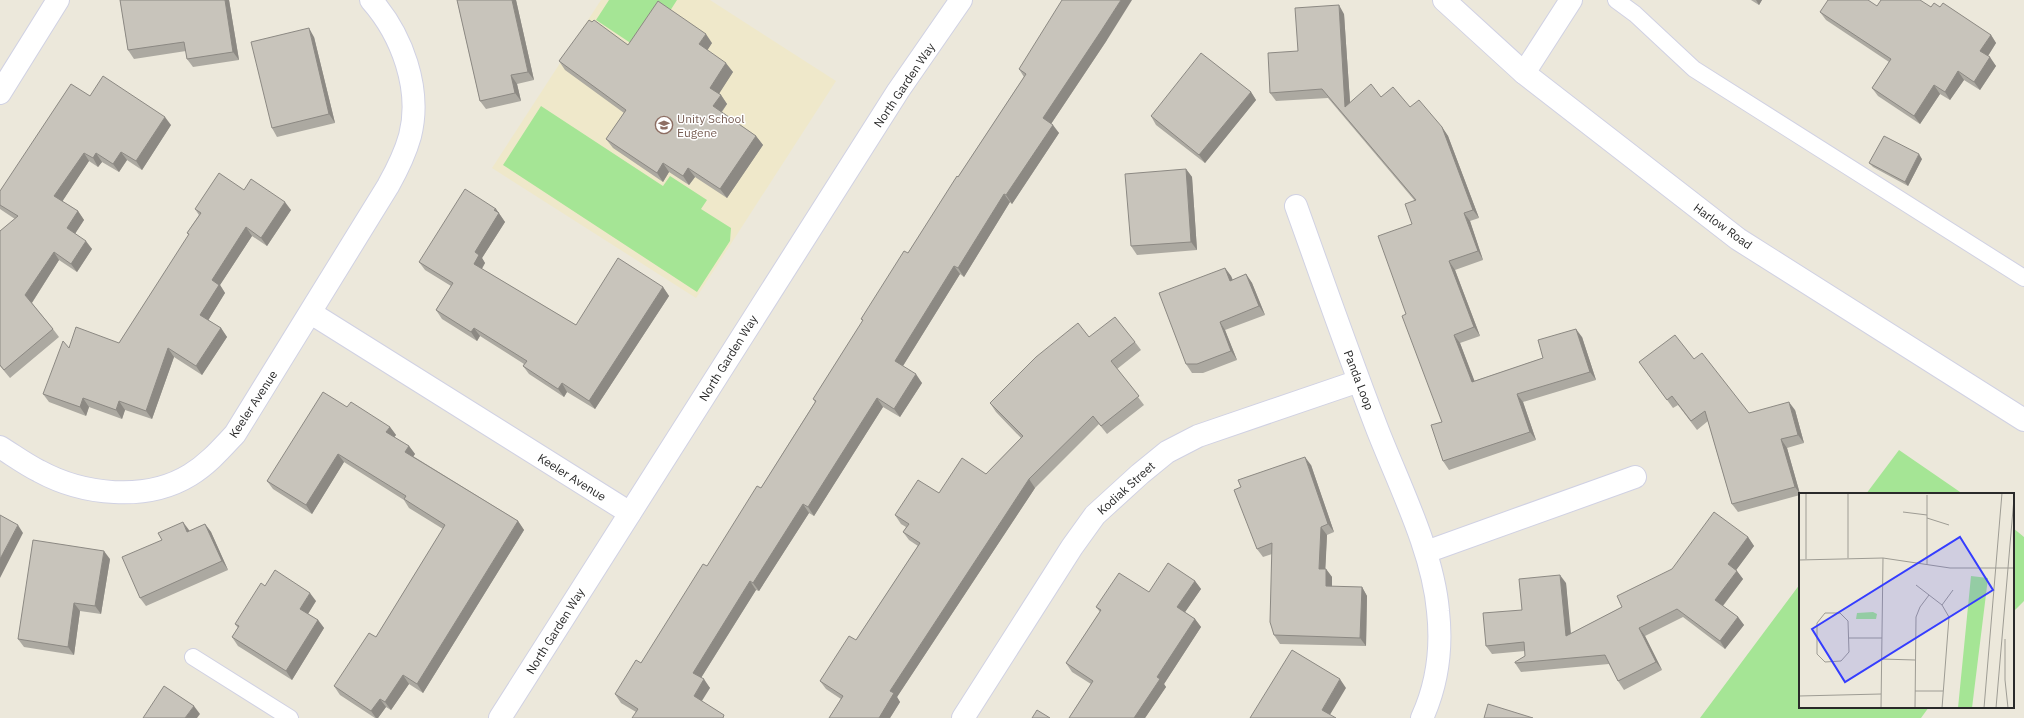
<svg xmlns="http://www.w3.org/2000/svg" width="2024" height="718" viewBox="0 0 2024 718" font-family="'IBM Plex Sans',sans-serif">
<style>
.education{fill:#efe8ca}
.green{fill:#a5e595}
.lines{fill:none;stroke-linecap:round;stroke-linejoin:round}
.service-casing{stroke:#d0d1e3;stroke-width:18}
.minor-casing{stroke:#d0d1e3;stroke-width:24}
.tertiary-casing{stroke:#d0d1e3;stroke-width:24}
.secondary-casing{stroke:#d0d1e3;stroke-width:24}
.service{stroke:#fff;stroke-width:16}
.minor{stroke:#fff;stroke-width:22}
.tertiary{stroke:#fff;stroke-width:22}
.secondary{stroke:#fff;stroke-width:22}
.wall{fill:#aca9a1}
.shaded-wall{fill:#8c8983}
.building{fill:#c8c4bb;stroke:#8c8983}
.labels{text-anchor:middle;dominant-baseline:central;stroke-width:3;stroke-linejoin:round;paint-order:stroke}
.street-label{font-size:12px;fill:#2a2a2a;stroke:#fff}
.education-label{font-size:12px;fill:#785e54;stroke:#fff;text-anchor:start}
.inset-road{fill:none;stroke:#9e9c94;stroke-width:1}
.view{fill:#353dff;fill-opacity:0.15;stroke:#353dff;stroke-width:2}
.inset-edge{fill:none;stroke:#2a2a2a;stroke-width:2}
</style>
<rect width="100%" height="100%" fill="#ece8db"/>
<!-- education -->
<path class="education" d="M601,0H710L836,81L696,298L492,168Z"/>
<!-- green -->
<path class="green" d="M609,0H677L670,11L635,46L596,20Z
M541,106L663,186L670,176L707,200L701,209L731,228L730,241L697,292L503,165Z
M1899,450L1963,494H1866Z
M2013,528L2024,537V601L2013,612Z
M1800,584V707H1929L1921,718H1700Z"/>
<g class="lines">
<defs>
<path id="service" d="M1616,0L1635,14L1694,69L2024,278
M193,657L290,718"/>
<path id="minor" d="M1524,73L1571,0
M0,93L58,0
M1296,206C1323,281 1349,356 1378,431C1400,487 1433,552 1438,611C1442,647 1437,685 1422,718
M311,313L630,513
M0,447C13,455 25,464 39,471C83,495 146,502 190,475C208,464 221,449 235,434L388,186C397,170 405,154 410,136C422,89 402,35 371,0
M1426,552L1635,477
M963,718L1072,547L1095,515L1140,474L1167,452L1198,436L1359,381"/>
<path id="tertiary" d="M500,718L898,91L961,0"/>
<path id="secondary" d="M1444,0L1524,73L1738,239L2024,420"/>
</defs>
<!-- service casing -->
<use href="#service" class="service-casing"/>
<!-- minor casing -->
<use href="#minor" class="minor-casing"/>
<!-- tertiary casing -->
<use href="#tertiary" class="tertiary-casing"/>
<!-- secondary casing -->
<use href="#secondary" class="secondary-casing"/>
<!-- service -->
<use href="#service" class="service"/>
<!-- minor -->
<use href="#minor" class="minor"/>
<!-- tertiary -->
<use href="#tertiary" class="tertiary"/>
<!-- secondary -->
<use href="#secondary" class="secondary"/>
</g>
<!-- wall -->
<path class="wall" d="M120,0H229L239,60L193,67L187,59L186,51L134,59L128,50Z
M457,0H516L534,80L517,84L521,101L486,109L480,101Z
M1751,0H1762L1759,5Z
M1877,6L1940,7L1991,35L1996,43L1988,56L1996,66L1980,90L1964,80L1950,100L1940,94L1920,124L1878,96L1872,88L1889,62L1826,20L1820,12Z
M1344,14L1350,103L1381,97L1410,107L1442,127L1448,136L1479,218L1470,221L1483,260L1455,270L1480,336L1460,343L1474,381L1543,358L1582,337L1596,380L1523,402L1536,440L1449,470L1443,461L1442,422L1406,314L1412,224L1415,201L1328,98L1276,101L1270,93L1298,51Z
M592,22L628,45L712,43L707,50L733,72L719,93L721,95L727,104L722,112L756,136L763,145L727,198L695,177L689,185L669,172L663,182L613,148L606,139L624,113L565,70L559,61Z
M314,37L335,123L277,137L272,128Z
M1107,40L1051,124L1059,133L1012,204L1010,202L964,277L960,274L903,366L922,383L900,417L883,407L814,516L809,513L759,591L756,590L701,678L710,688L636,712L621,703L615,694L641,663L761,488L815,402L813,399L863,321L861,319L908,253L1024,77L1019,69Z
M1251,92L1256,100L1205,163L1156,125L1151,116Z
M90,96L171,125L142,170L127,160L119,172L102,162L98,167L89,161L62,201L78,211L84,220L75,233L92,249L77,272L59,260L32,303L53,329L59,337L10,378L0,366V231L15,219L0,209V191Z
M1922,159L1908,186L1873,167L1869,163Z
M1186,169L1192,177L1197,250L1137,255L1131,246Z
M244,190L291,210L267,246L252,236L220,285L225,293L208,320L221,328L227,337L202,375L174,357L152,419L125,410L122,419L89,407L86,416L49,402L43,394L69,348L119,343L189,235L187,233L199,215L195,209Z
M496,209L505,222L482,258L485,263L482,269L576,325L663,287L669,296L595,409L567,392L564,397L529,374L523,366L524,364L480,336L477,341L442,319L436,310L451,286L425,270L419,262Z
M1225,268L1231,276L1233,280L1246,274L1252,283L1265,315L1225,330L1237,360L1203,373H1192L1186,364Z
M1089,337L1135,342L1141,350L1117,369L1144,405L1107,434L1099,424L1035,488L897,697L900,702L890,718H829L841,699L826,689L820,681L856,640L918,546L909,540L903,532L906,527L901,524L895,515L939,493L986,474L1021,438L996,412L990,403Z
M1694,359L1749,413L1795,410L1804,443L1787,448L1800,494V495L1738,512L1732,504L1708,421L1697,430L1678,405L1673,408L1639,362Z
M347,407L390,427L396,435L394,437L409,446L415,454L413,456L518,521L524,530L423,693L409,684L391,710L386,707L378,718H375L340,695L334,686L376,637L443,529L409,508L404,500L344,462L312,514L273,489L267,481Z
M1311,465L1334,532L1327,535L1325,569H1326L1332,577V587H1362L1367,596L1366,646L1280,644L1274,635L1272,554L1263,557L1257,549Z
M205,524L211,532L228,570L146,606L140,598L189,531Z
M1748,537L1754,546L1736,570L1743,579L1723,606L1738,617L1744,625L1725,649L1683,617L1645,636L1662,670L1624,690L1618,681L1609,664L1521,672L1515,663L1525,656V651L1492,654L1486,646L1522,610L1566,583L1570,634L1622,607Z
M110,559L101,614L80,611L74,655L24,647L18,639Z
M1195,581L1201,589L1185,612L1195,619L1201,627L1164,684L1166,687L1145,718H1069L1091,684L1072,672L1066,663L1100,612L1096,607Z
M265,586L316,601L308,614L318,620L324,628L292,680L238,646L232,637L238,628L235,624Z"/>
<!-- shaded-wall -->
<path class="shaded-wall" d="M225,0H229L239,60L233,52Z
M512,0H516L534,80L528,72Z
M1121,0H1132L1107,40L1049,127L1043,118Z
M1756,0H1762L1759,5Z
M1339,5L1344,14L1351,116L1345,107Z
M309,28L314,37L335,123L329,114Z
M706,34L712,43L705,54L699,44Z
M1991,35L1996,43L1986,59L1980,51Z
M1990,57L1996,66L1980,90L1974,82Z
M726,63L733,72L717,97L710,88Z
M1958,71L1964,80L1950,100L1945,92Z
M511,75L517,84L521,101L515,93Z
M1934,85L1940,94L1920,124L1914,116Z
M1251,92L1256,100L1205,163L1199,155Z
M721,95L727,104L719,115L713,106Z
M165,117L171,125L142,170L136,161Z
M1053,125L1059,133L1012,204L1006,195Z
M1442,127L1448,136L1479,218L1473,210Z
M756,136L763,145L727,198L720,189Z
M121,152L127,160L119,172L113,164Z
M84,153L89,161L60,205L54,196Z
M96,153L102,162L98,167L93,158Z
M1919,154L1922,159L1908,186L1905,182Z
M663,163L669,172L663,182L657,173Z
M688,168L695,177L689,185L683,176Z
M1186,169L1192,177L1197,250L1191,242Z
M1004,194L1010,202L964,277L958,268Z
M285,202L291,210L267,246L261,238Z
M496,209L505,222L482,258L485,263L479,273L474,264L475,252Z
M78,211L84,220L73,237L67,228Z
M1464,213L1470,221L1483,260L1478,251Z
M246,227L252,236L220,285L225,293L206,324L200,315L212,280Z
M86,241L92,249L77,272L71,264Z
M54,252L59,260L31,304L25,295Z
M1449,261L1455,270L1480,336L1474,327Z
M954,266L960,274L901,369L895,361Z
M1225,268L1231,276L1236,289L1230,281Z
M1246,274L1252,283L1265,315L1259,306Z
M663,287L669,296L595,409L589,401Z
M1220,322L1225,330L1237,360L1231,351Z
M221,328L227,337L202,375L196,366Z
M474,328L480,336L477,341L471,332Z
M1576,329L1582,337L1596,380L1590,372Z
M1454,335L1460,343L1478,390L1472,382Z
M168,348L174,357L152,419L146,411Z
M916,374L922,383L900,417L894,409Z
M562,383L567,392L564,397L558,389Z
M1517,394L1523,402L1536,440L1530,432Z
M83,398L89,407L86,416L80,407Z
M877,398L883,407L814,516L808,507Z
M119,401L125,410L122,419L116,410Z
M1789,402L1795,410L1804,443L1798,435Z
M390,427L396,435L392,440L386,432Z
M1781,439L1787,448L1800,494L1795,487Z
M409,446L415,454L411,460L405,452Z
M338,454L344,462L312,514L306,505Z
M1305,457L1311,465L1334,532L1328,524Z
M1029,479L1035,488L897,697L900,702L890,718H879L890,691Z
M803,504L809,513L759,591L753,583Z
M518,521L524,530L423,693L417,684Z
M183,522L189,530L193,540L187,532Z
M205,524L211,532L228,570L222,561Z
M18,525L23,533L0,578V559Z
M1321,527L1327,535L1325,577L1319,569Z
M1748,537L1754,546L1734,573L1728,564Z
M104,551L110,559L101,614L95,606Z
M1326,569L1332,577V595L1326,586Z
M1737,571L1743,579L1721,608L1715,600Z
M1560,575L1566,583L1572,644L1566,636Z
M750,581L756,590L699,681L693,673Z
M1195,581L1201,589L1183,615L1177,607Z
M1362,587L1367,596L1366,646L1360,638Z
M310,593L316,601L306,617L300,609Z
M74,603L80,611L74,655L68,647Z
M1738,617L1744,625L1725,649L1720,641Z
M1195,619L1201,627L1164,684L1166,687L1145,718H1134L1157,677Z
M318,620L324,628L292,680L286,671Z
M1639,628L1645,636L1662,670L1656,662Z
M403,675L409,684L391,710L385,702Z
M704,679L710,688L700,704L694,696Z
M1340,679L1346,688L1328,718L1322,710Z
M380,699L386,707L378,718H376L371,711Z
M194,706L200,714L197,718H185Z"/>
<!-- building -->
<path class="building" d="M120,0H225L233,52L187,59L184,42L128,50Z
M457,0H512L528,72L511,75L515,93L480,101Z
M1062,0H1121L1101,31L1043,118L1053,125L1006,195L1004,194L958,268L954,266L895,361L916,374L894,409L877,398L808,507L803,504L753,583L750,581L693,673L704,679L694,696L724,715L723,718H632L638,709L615,694L636,660L641,663L703,564L707,566L757,486L761,488L816,401L813,399L863,320L861,319L904,251L908,253L957,176L958,177L1026,74L1019,69Z
M1828,0H1868L1877,6L1881,0H1920L1931,7L1934,3L1940,7L1943,3L1991,35L1980,51L1990,57L1974,82L1958,71L1945,92L1934,85L1914,116L1872,88L1891,59L1820,12Z
M658,1L706,34L699,44L726,63L710,88L721,95L713,106L756,136L720,189L688,168L683,176L663,163L657,173L606,139L626,110L559,61L589,20L592,22L594,20L628,45Z
M1339,5L1345,107L1371,84L1381,97L1393,87L1410,107L1419,100L1442,127L1473,210L1464,213L1478,251L1449,261L1474,327L1454,335L1472,382L1543,358L1538,340L1576,329L1590,372L1517,394L1530,432L1443,461L1431,425L1442,422L1402,316L1406,314L1378,236L1412,224L1405,204L1416,200L1322,89L1270,93L1268,53L1298,51L1295,8Z
M309,28L329,114L272,128L251,42Z
M1201,53L1251,92L1199,155L1151,116Z
M103,76L165,117L136,161L121,152L113,164L96,153L93,158L84,153L54,196L78,211L67,228L86,241L71,264L54,252L25,295L53,329L4,370L0,365V231L18,216L0,205V191L71,84L90,96Z
M1884,136L1919,154L1905,182L1869,163Z
M1186,169L1191,242L1131,246L1125,174Z
M219,173L244,190L251,179L285,202L261,238L246,227L212,280L219,285L200,315L221,328L196,366L168,348L146,411L119,401L116,410L83,398L80,407L43,394L63,341L69,348L76,327L119,343L189,234L187,233L201,213L195,209Z
M465,189L496,209L494,210L499,213L475,252L479,255L474,264L576,325L618,258L663,287L589,401L562,383L558,389L523,366L527,361L474,328L471,332L436,310L453,283L419,262Z
M1225,268L1230,281L1246,274L1259,306L1220,322L1231,351L1197,364H1186L1159,293Z
M1115,317L1135,342L1111,361L1139,396L1101,426L1093,416L1029,479L890,691L894,693L879,718H829L843,696L820,681L849,636L856,640L920,543L903,532L909,524L895,515L918,480L939,493L962,458L986,474L1023,436L990,403L1036,357L1078,323L1089,337Z
M1675,335L1694,359L1702,353L1749,413L1789,402L1798,435L1781,439L1795,487L1732,504L1705,411L1691,421L1672,396L1667,400L1639,362Z
M323,392L347,407L351,402L390,427L386,432L409,446L405,452L518,521L417,684L403,675L385,702L380,699L371,711L334,686L369,633L376,637L445,525L404,499L406,496L338,454L306,505L267,481Z
M1305,457L1328,524L1321,527L1319,569H1326V586L1362,587L1360,638L1274,635L1270,622L1272,543L1257,549L1234,490L1241,487L1238,480Z
M1714,512L1748,537L1728,564L1737,571L1715,600L1738,617L1720,641L1677,609L1639,628L1656,662L1618,681L1605,655L1515,663V662L1525,656L1524,642L1486,646L1483,613L1522,610L1519,579L1560,575L1566,636L1622,607L1617,596L1672,569Z
M0,515L18,525L0,559Z
M183,522L187,532L205,524L222,561L140,598L122,557L162,540L158,533Z
M33,540L104,551L95,606L74,603L68,647L18,639Z
M1168,563L1195,581L1177,607L1195,619L1157,677L1160,679L1134,718H1069L1093,681L1066,663L1101,610L1096,607L1119,573L1149,592Z
M275,570L310,593L300,609L318,620L286,671L232,637L239,626L235,624L261,583L265,586Z
M1292,650L1340,679L1322,710L1336,718H1250Z
M164,686L194,706L185,718H143Z
M1488,704L1533,718H1484Z
M1037,710L1050,718H1032Z"/>
<!-- icons -->
<defs>
<symbol id="school-ring" viewBox="-11 -11 22 22"><circle r="9.5" fill="#fff" stroke="#8d6e63" stroke-width="1.5"/><path d="M0-5L7-2L0 1L-7-2ZM-4 1L0 2.5L4 1V4Q0 6-4 4Z" fill="#8d6e63"/></symbol>
</defs>
<g fill-rule="evenodd">
<use href="#school-ring" x="654" y="115" width="20" height="20"/>
</g>
<g class="labels">
<!-- street labels -->
<g class="street-label">
<text transform="translate(904 85) rotate(-56)">North Garden Way</text>
<text transform="translate(1723 226) rotate(36)">Harlow Road</text>
<text transform="translate(728 358) rotate(-58)">North Garden Way</text>
<text transform="translate(1359 380) rotate(69)">Panda Loop</text>
<text transform="translate(253 404) rotate(-57)">Keeler Avenue</text>
<text transform="translate(572 477) rotate(32)">Keeler Avenue</text>
<text transform="translate(1126 488) rotate(-42)">Kodiak Street</text>
<text transform="translate(555 631) rotate(-58)">North Garden Way</text>
</g>
<!-- education labels -->
<g class="education-label">
<text x="677" y="118">Unity School<tspan x="677" dy="14">Eugene</tspan></text>
</g>
</g>
<!-- overview -->
<g transform="translate(1799 493)">
<rect width="215" height="215" fill="#ece8db"/>
<path d="M172,83L189,85L173,215H159ZM74,119L78,121L77,126H57L58,120Z" fill="#a5e595"/>
<path class="inset-road" d="M49,0V65M104,19L128,22M128,25L150,32M7,66V0M0,67L84,65L151,75H215M128,72V2M117,92L143,112L150,124L143,215M143,112L154,97M26,120H41L49,128L50,159L42,168L26,169L18,161V130ZM50,145H83M206,146V187L209,215M82,166L116,167M116,198H144M0,203L82,201M82,215L84,65M116,215L117,124L121,114L130,102M185,215L203,0M197,215L215,5"/>
<path class="view" d="M161,44L194,97L46,189L13,136Z"/>
<rect width="215" height="215" class="inset-edge"/>
</g>
</svg>
